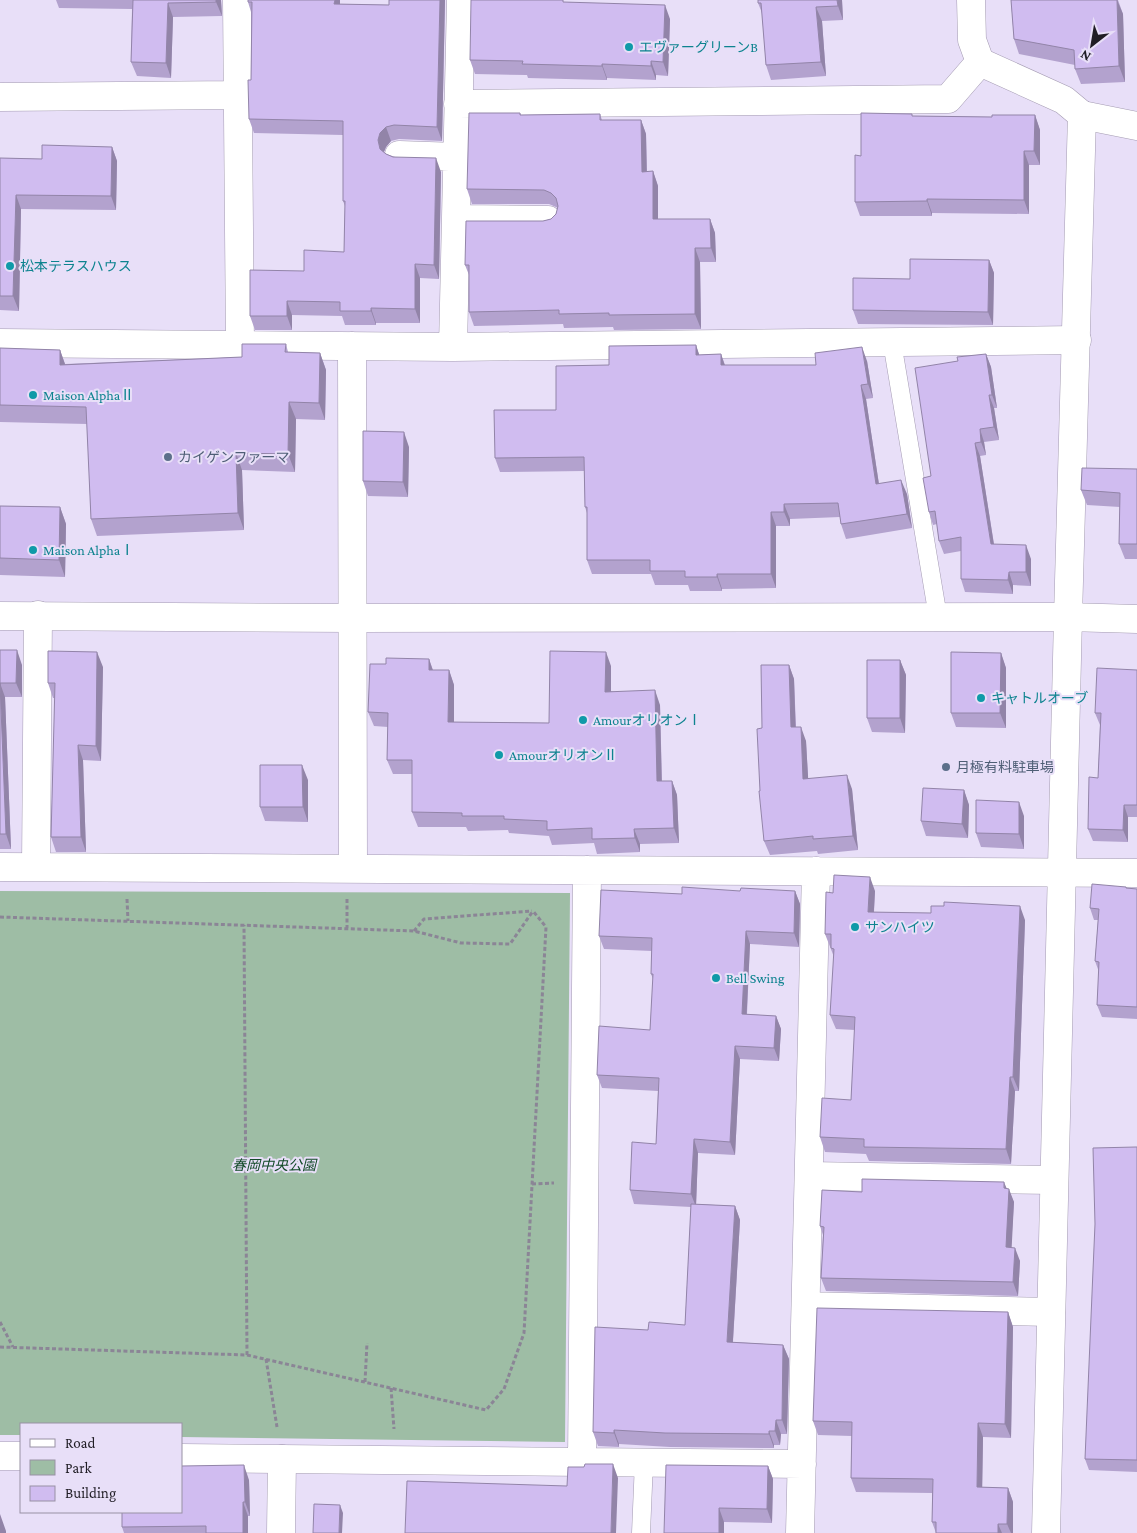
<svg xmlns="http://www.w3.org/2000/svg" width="1137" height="1533" viewBox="0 0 1137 1533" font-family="'Crimson Pro','Noto Sans JP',serif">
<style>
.green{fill:#9ebda5}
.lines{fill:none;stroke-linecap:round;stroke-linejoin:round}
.lane-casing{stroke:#a49bb2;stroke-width:19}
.street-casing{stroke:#a49bb2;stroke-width:29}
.secondary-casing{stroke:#a49bb2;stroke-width:29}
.path{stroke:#8b8596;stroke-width:3;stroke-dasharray:4 2.5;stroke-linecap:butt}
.lane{stroke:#fff;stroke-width:18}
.street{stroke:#fff;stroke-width:28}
.secondary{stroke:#fff;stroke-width:28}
.wall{fill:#b3a2ce}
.shaded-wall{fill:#9284a8}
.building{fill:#d0bcf0;stroke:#9284a8}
.culture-dot{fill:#0f9aa8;stroke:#e8dff8;stroke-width:2}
.service-dot{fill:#5c6f8a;stroke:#e8dff8;stroke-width:2}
.labels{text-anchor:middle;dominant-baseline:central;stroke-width:4;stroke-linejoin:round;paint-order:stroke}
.culture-label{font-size:14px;fill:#0d838f;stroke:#e8dff8;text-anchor:start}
.service-label{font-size:14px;fill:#4e5e75;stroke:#e8dff8;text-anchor:start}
.park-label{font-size:14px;font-style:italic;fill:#114926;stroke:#e8dff8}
</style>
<rect width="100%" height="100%" fill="#e8dff8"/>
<!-- green -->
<path class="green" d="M0,891L570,893L565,1442L181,1437V1424H21V1435H0Z"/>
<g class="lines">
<defs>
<path id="lane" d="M892,342L938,617
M641,1533L644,1462"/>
<path id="street" d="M237,0L240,345
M0,97L238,95
M458,104L948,99L980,62
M1082,115L1137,126
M399,155L457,157
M456,219L548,220
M0,343L453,347L1077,340
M352,346L353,868
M453,347L461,0
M0,867L1137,873
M36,867L38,615
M809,1176L1054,1180
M806,1306L1051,1312
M0,1456H21
M181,1458L802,1464
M582,1462L587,870
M800,1533L816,871"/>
<path id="secondary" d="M971,0L972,40L980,62L1064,100L1082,115L1068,617L1046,1533
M0,616L353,618L1068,617L1137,619
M281,1533L282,1459"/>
</defs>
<!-- lane casing -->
<use href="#lane" class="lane-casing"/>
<!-- street casing -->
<use href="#street" class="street-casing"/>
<!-- secondary casing -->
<use href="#secondary" class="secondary-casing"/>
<!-- path -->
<path class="path" d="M127,899L128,921
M347,899V928
M0,917L414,931L461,943L510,944L533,911
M414,931L424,919L532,911
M532,1184L554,1183
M0,1322L13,1347
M0,1347L247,1355L244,925
M247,1355L486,1410L504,1389L524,1333L546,927L533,911
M266,1359L277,1427
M365,1382L367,1343
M391,1388L394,1429"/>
<!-- lane -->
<use href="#lane" class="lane"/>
<!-- street -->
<use href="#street" class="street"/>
<!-- secondary -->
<use href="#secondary" class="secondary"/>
</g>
<!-- wall -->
<path class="wall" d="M56,0H221L222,16L173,17L171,78L137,76L131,62L132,9L59,8Z
M445,0L442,141L399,139L391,141L386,147L384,152L386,154L441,172L439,279L420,278V323H376V325H345L342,316L292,315V330H255L250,316L304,271L344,252L345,206L343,201V135L254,133L249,119L251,80V12L248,2L389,5Z
M758,0H842L843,20L822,21L826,76L771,80L766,65L762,13L758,3Z
M1011,0H1118L1123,14L1125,82L1081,84L1075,69V65L1019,54L1014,39Z
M569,2L670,19L668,76L656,75V80L607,78V80H604L528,78L527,75L475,74L470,60Z
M520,113L521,115L600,114L602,120H641L646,134L647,172L653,171L658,186V219H710L715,233L716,262H700L701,329L614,330L613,327L564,328L563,324L474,326L469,312V275L465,265L543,221L551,219L556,214L558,208L556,207L549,204H472L467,189Z
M1035,115L1040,130V165H1029V214L932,213V216H860L855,202L913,116L992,117Z
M112,147L117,161L116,210L21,209L19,311L0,310V158L42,159Z
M989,260L994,273L993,325L858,324L853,310L910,279Z
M286,344L288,352L320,353L326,370L325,420L296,419L295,472L242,470L244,530L97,536L91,519L87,424L0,422V348L60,350L65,364L242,357Z
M696,345L699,355L721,354L725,365H816L867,361L873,398L866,399L879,484L907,494L912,528L846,539L841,524L840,517L790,519V526H776V588L722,589V591H690L688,585H655L651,574H592L587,560V513L585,507L584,471L500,472L495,458L556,410L609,365Z
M986,354L991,367L997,408H994L999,440L984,442L986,455L980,456L994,544L1031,559V586L1013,585V594L965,592L961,579V551L944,554L939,541L937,524L933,525L929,512L931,476L958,361Z
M409,447L408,497L368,496L363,481Z
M1137,469V559H1125L1119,544L1120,507L1087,505L1081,490Z
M0,506L60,507L66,524L65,577L0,575Z
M0,650L22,665V697H5L11,849H0Z
M1001,653L1006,668V728L956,727L951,713Z
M429,659L433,670H449L454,685V722L549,723L611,666V691L660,705L662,781H672L677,795L679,843L640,844V852L597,854L594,843L552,845L549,836L509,833L508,830L468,831L466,827H418L412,812V774H393L387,760L388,727L374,726L368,712L386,664Z
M900,660L906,675L905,733L872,732L867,718Z
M789,665L794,679L796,727L806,741L808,778L852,789L858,850L818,854L817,851L770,855L764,841L762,728Z
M103,667L101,761L83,760L86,852H56L51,837L55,698H53L48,683Z
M1137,670V817H1128V842L1093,841L1088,829L1098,778L1100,725L1095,713Z
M308,780V822L265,821L260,807Z
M964,790L969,805L968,838L926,836L921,821Z
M1024,816V849L981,847L976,833Z
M1126,887L1127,888L1137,889V1019L1102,1017L1097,1005L1099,972L1095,961L1098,920H1094L1090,908Z
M740,891H795L800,904L799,947L750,944L747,1014L776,1016L781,1029L779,1061L740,1059L735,1155L698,1153L696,1204L735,1206L740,1220L733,1342L783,1345L789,1359L787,1434H781L780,1445H774V1448L670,1447L619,1444V1447L598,1446L593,1432L648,1330L685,1325L691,1207L634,1204L630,1190L656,1144L658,1091L602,1088L597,1075L650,1030L653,979L651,974L652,951L604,949L599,936L682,894Z
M875,891L874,912L1025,920L1019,1091H1015L1011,1164L869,1161L866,1154L825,1152L820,1137L851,1100L855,1030L836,1029L830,1015L834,957L825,934L833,893Z
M1137,1147V1472L1089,1470L1085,1459Z
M1007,1188L1014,1202L1011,1247L1020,1261L1018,1296L826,1291L821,1278L823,1235L820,1226L862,1192Z
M1008,1312L1013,1327L1011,1438L983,1437L982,1487L1008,1488L1013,1502V1533H936L932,1522V1493L856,1492L851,1478L852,1436L818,1435L813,1421Z
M768,1466L773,1479L772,1523L724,1522V1533H664Z
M249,1480L250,1516H248V1533H124L122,1527Z"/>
<!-- shaded-wall -->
<path class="shaded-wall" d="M216,0H221L222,16L216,2Z
M335,0H340V18L334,4Z
M440,0H445L442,141L437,127Z
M837,0H842L843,20L838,6Z
M1117,0L1123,14L1125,82L1119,66Z
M168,3L173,17L171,78L166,63Z
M665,5L670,19L668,76L663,62Z
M816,7L822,21L826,76L821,62Z
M651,61L656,75V80L651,66Z
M602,64L607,78V80L602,66Z
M1035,115L1040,130V165L1034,151Z
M641,120L646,134L647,186L642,172Z
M386,127L391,141L386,147L383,154L380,149L378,140L380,133Z
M112,147L117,161L116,210L111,196Z
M1024,151L1029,165V214L1024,200Z
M436,158L441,172L439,279L434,265Z
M653,171L658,186V233L653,219Z
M16,195L21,209L19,311L13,296Z
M927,199L932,213V216L927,201Z
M710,219L715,233L716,262L711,248Z
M695,248L700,262L701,329L695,314Z
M989,260L994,273L993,325L988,312Z
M415,264L420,278V323L415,309Z
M287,301L292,315V330L287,316Z
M371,308L376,323V325L371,311Z
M696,345L701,360L696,355Z
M862,347L867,361L873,398L868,384Z
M60,350L66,367L60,365Z
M320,353L326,370L325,420L319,403Z
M721,354L726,369L721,365Z
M986,354L991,367L997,408L992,395Z
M861,385L866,399L881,498L876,484Z
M989,395L994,408L999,440L994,427Z
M289,402L296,419L295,472L288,454Z
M980,429L984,442L986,455L981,442Z
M404,432L409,447L408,497L403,482Z
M975,443L980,456L996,558L991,544Z
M236,453L242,470L244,530L238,513Z
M901,480L907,494L912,528L907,514Z
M784,504L790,519V526L784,512Z
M60,507L66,524L65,577L59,560Z
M771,512L776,526V588L771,574Z
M1026,545L1031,559V586L1026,572Z
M1009,572L1013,585V594L1008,580Z
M717,574L722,589V591L717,577Z
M17,650L22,665V697L16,683Z
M97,652L103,667L101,761L96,746Z
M606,652L611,666V706L605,692Z
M1001,653L1006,668V728L1000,713Z
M429,659L434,674L429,670Z
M900,660L906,675L905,733L900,718Z
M789,665L794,679L796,741L791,727Z
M449,670L454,685V736L448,722Z
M0,683L5,697L11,849L6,834Z
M655,690L660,705L662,796L657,781Z
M801,727L806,741L809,793L803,779Z
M78,745L83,760L86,852L81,837Z
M302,765L308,780V822L303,807Z
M847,775L852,789L858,850L853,836Z
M672,781L677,795L679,843L674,828Z
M964,790L969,805L968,838L962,824Z
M1019,802L1024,816V849L1019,834Z
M1124,805L1128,817V842L1123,830Z
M634,829L640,844V852L635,838Z
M870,877L875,891L873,926L868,912Z
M795,891L800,904L799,947L794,933Z
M1020,906L1025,920L1019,1091L1013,1077Z
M746,931L750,944L746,1027L742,1014Z
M776,1016L781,1029L779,1061L774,1048Z
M735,1046L740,1059L735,1155L730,1142Z
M1010,1077L1015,1091L1011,1164L1006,1149Z
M694,1139L698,1153L696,1207L691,1194Z
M1004,1182L1009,1194V1189L1014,1202L1011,1260L1006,1247Z
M735,1206L740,1220L732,1356L727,1342Z
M1015,1248L1020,1261L1018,1296L1013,1282Z
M1008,1312L1013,1327L1011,1438L1005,1424Z
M783,1345L789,1359L787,1434L782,1420Z
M776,1420L781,1434L780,1445L775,1431Z
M978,1423L983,1437L982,1501L977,1487Z
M614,1430L619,1444V1447L614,1433Z
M769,1431L774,1445V1448L769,1434Z
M613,1464L618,1478L616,1533H611Z
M244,1465L249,1480L250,1516L245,1502Z
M768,1466L773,1479L772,1523L767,1509Z
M1008,1488L1013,1502V1533H1011L1007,1524Z
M243,1502L248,1516V1533H243Z
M340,1505L343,1513L342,1533H339Z
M719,1508L724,1522V1533H719Z
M0,1514L6,1531V1533H0Z
M998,1524L1002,1533H998Z"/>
<!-- building -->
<path class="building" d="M133,0H216V2L168,3L166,63L131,62Z
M248,0H335L334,4L389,5V0H440L437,127L394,125L386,127L380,133L378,140L380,149L386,154L393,157L436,158L434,265L415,264V309L371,308V311H340V302L287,301V316H250V270L304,271V250L344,252L345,201H343V121L249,119L248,80H251L252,2H248Z
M471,0H563V2L665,5L663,62L651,61V66L602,64V66H599L522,64L523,61L470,60Z
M758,0H837L838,6L816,7L821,62L766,65L761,3H758Z
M1011,0H1117L1119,66L1075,69L1074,50L1014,39Z
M469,113H520V115L600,114V120H641L642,172L653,171V219H710L711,248H695V314L609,315V313L559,314V310L469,312V265H465L466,221H543L551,219L556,214L558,206L556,198L551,193L544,190L467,189Z
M861,113L912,114V116L992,117V115H1035L1034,151H1024V200L927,199V201L855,202V155L861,156Z
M42,145L112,147L111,196L16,195L13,296H0V158L42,159Z
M910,259L989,260L988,312L853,310V278L910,279Z
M242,344H286L285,352L320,353L319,403L289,402L288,454L236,453L238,513L91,519L86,407L0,405V348L60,350V365L242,357Z
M696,345V355L721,354V365H816L815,353L862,347L868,384L861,385L876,484L901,480L907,514L841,524L838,503L784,504V512H771V574H717V577H685V571H650V560H587V507H585L584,457L495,458L494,410H556V366L609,365V346Z
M986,354L992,395H989L994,427L980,429L981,442L975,443L991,544L1026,545V572H1009L1008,580L961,579V537L939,541L935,511L929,512L923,478L931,476L915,368L958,361L957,357Z
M363,431L404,432L403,482L363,481Z
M1082,468L1137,469V544H1119L1120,493L1081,490Z
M0,506L60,507L59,560L0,558Z
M0,650H17L16,683H0L6,834H0Z
M48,651L97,652L96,746L78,745L81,837H51L55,683H48Z
M550,651L606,652L605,692L655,690L657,781H672L674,828L634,829L635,838L592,839V828L547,830V821L504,819V816H462V813L412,812V760H387L388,713L368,712L370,664H386V658L429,659V670H449L448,722L549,723Z
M951,652L1001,653L1000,713H951Z
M867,660H900V718H867Z
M761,665H789L791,727H801L803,779L847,775L853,836L813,839V836L764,841L759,791H760L757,729L762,728Z
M1097,668L1137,670V805H1124L1123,830L1088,829L1089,777L1098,778L1101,713H1095Z
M260,765H302L303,807H260Z
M923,788L964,790L962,824L921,821Z
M976,800L1019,802V834L976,833Z
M834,875L870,877L868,912L931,913V906H944V902L1020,906L1013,1077H1010L1006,1149L864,1147V1139L820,1137L822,1098L851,1100L855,1017L830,1015L834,949L831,948V934H825L826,892L833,893Z
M1092,884L1126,887V888L1137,889V1007L1097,1005L1099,962L1095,961L1099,909L1090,908Z
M682,887L740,891L741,888L795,891L794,933L746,931L742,1014L776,1016L774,1048L735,1046L730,1142L694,1139L691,1194L630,1190L632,1142L656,1144L659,1078L597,1075L599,1026L650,1030L653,974H651L652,938L599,936L601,890L682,894Z
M1136,1147H1137V1460L1085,1459L1093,1270L1095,1224L1093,1148Z
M862,1179L1004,1182V1188L1009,1189L1006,1247L1015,1248L1013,1282L821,1278L824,1227L820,1226L822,1190L862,1192Z
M691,1204L735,1206L727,1342L783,1345L782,1420H776L775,1431H769V1434L665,1433L614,1430V1433L593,1432L595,1327L648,1330L649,1322L685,1325Z
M817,1308L1008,1312L1005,1424L978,1423L977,1487L1008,1488L1007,1524H998V1533H936V1522H932L933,1479L851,1478L852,1422L813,1421Z
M585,1464H613L611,1533H405L407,1481L567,1486L568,1467H584Z
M244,1465L245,1502H243V1533H206V1526L122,1527V1512H181V1466Z
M666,1465L768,1466L767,1509L719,1508V1533H664Z
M314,1504L340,1505L339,1533H313Z"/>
<!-- markers -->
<g class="culture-dot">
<circle cx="629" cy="47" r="5"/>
<circle cx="10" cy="266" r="5"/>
<circle cx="33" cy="395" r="5"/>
<circle cx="33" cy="550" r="5"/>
<circle cx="981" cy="698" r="5"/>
<circle cx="583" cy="720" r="5"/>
<circle cx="499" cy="755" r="5"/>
<circle cx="855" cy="927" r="5"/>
<circle cx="716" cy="978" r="5"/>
</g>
<g class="service-dot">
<circle cx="168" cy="457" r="5"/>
<circle cx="946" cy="767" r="5"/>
</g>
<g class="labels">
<!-- culture labels -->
<g class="culture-label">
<text x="639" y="47">エヴァーグリーンB</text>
<text x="20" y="266">松本テラスハウス</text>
<text x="43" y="395">Maison AlphaⅡ</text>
<text x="43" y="550">Maison AlphaⅠ</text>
<text x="991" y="698">キャトルオーブ</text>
<text x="593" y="720">AmourオリオンⅠ</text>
<text x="509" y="755">AmourオリオンⅡ</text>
<text x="865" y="927">サンハイツ</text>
<text x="726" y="978">Bell Swing</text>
</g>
<!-- service labels -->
<g class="service-label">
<text x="178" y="457">カイゲンファーマ</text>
<text x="956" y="767">月極有料駐車場</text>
</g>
<!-- park labels -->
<g class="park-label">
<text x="274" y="1165">春岡中央公園</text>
</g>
</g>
<!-- legend -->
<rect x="20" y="1423" width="162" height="90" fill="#e8dff8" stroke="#9891a4"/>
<rect x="30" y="1439" width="25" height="8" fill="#ffffff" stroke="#9891a4"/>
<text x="65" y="1448" font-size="15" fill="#201d25">Road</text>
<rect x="30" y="1460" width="25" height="15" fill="#9ebda5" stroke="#9891a4"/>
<text x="65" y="1473" font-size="15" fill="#201d25">Park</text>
<rect x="30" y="1486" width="25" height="15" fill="#d0bcf0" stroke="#9891a4"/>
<text x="65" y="1498" font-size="15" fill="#201d25">Building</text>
<!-- north arrow -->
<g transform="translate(1092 45) rotate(211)" stroke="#e8dff8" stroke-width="4" paint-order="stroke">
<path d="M0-4L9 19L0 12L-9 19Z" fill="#201d25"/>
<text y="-8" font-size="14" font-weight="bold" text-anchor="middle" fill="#201d25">N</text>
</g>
</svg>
